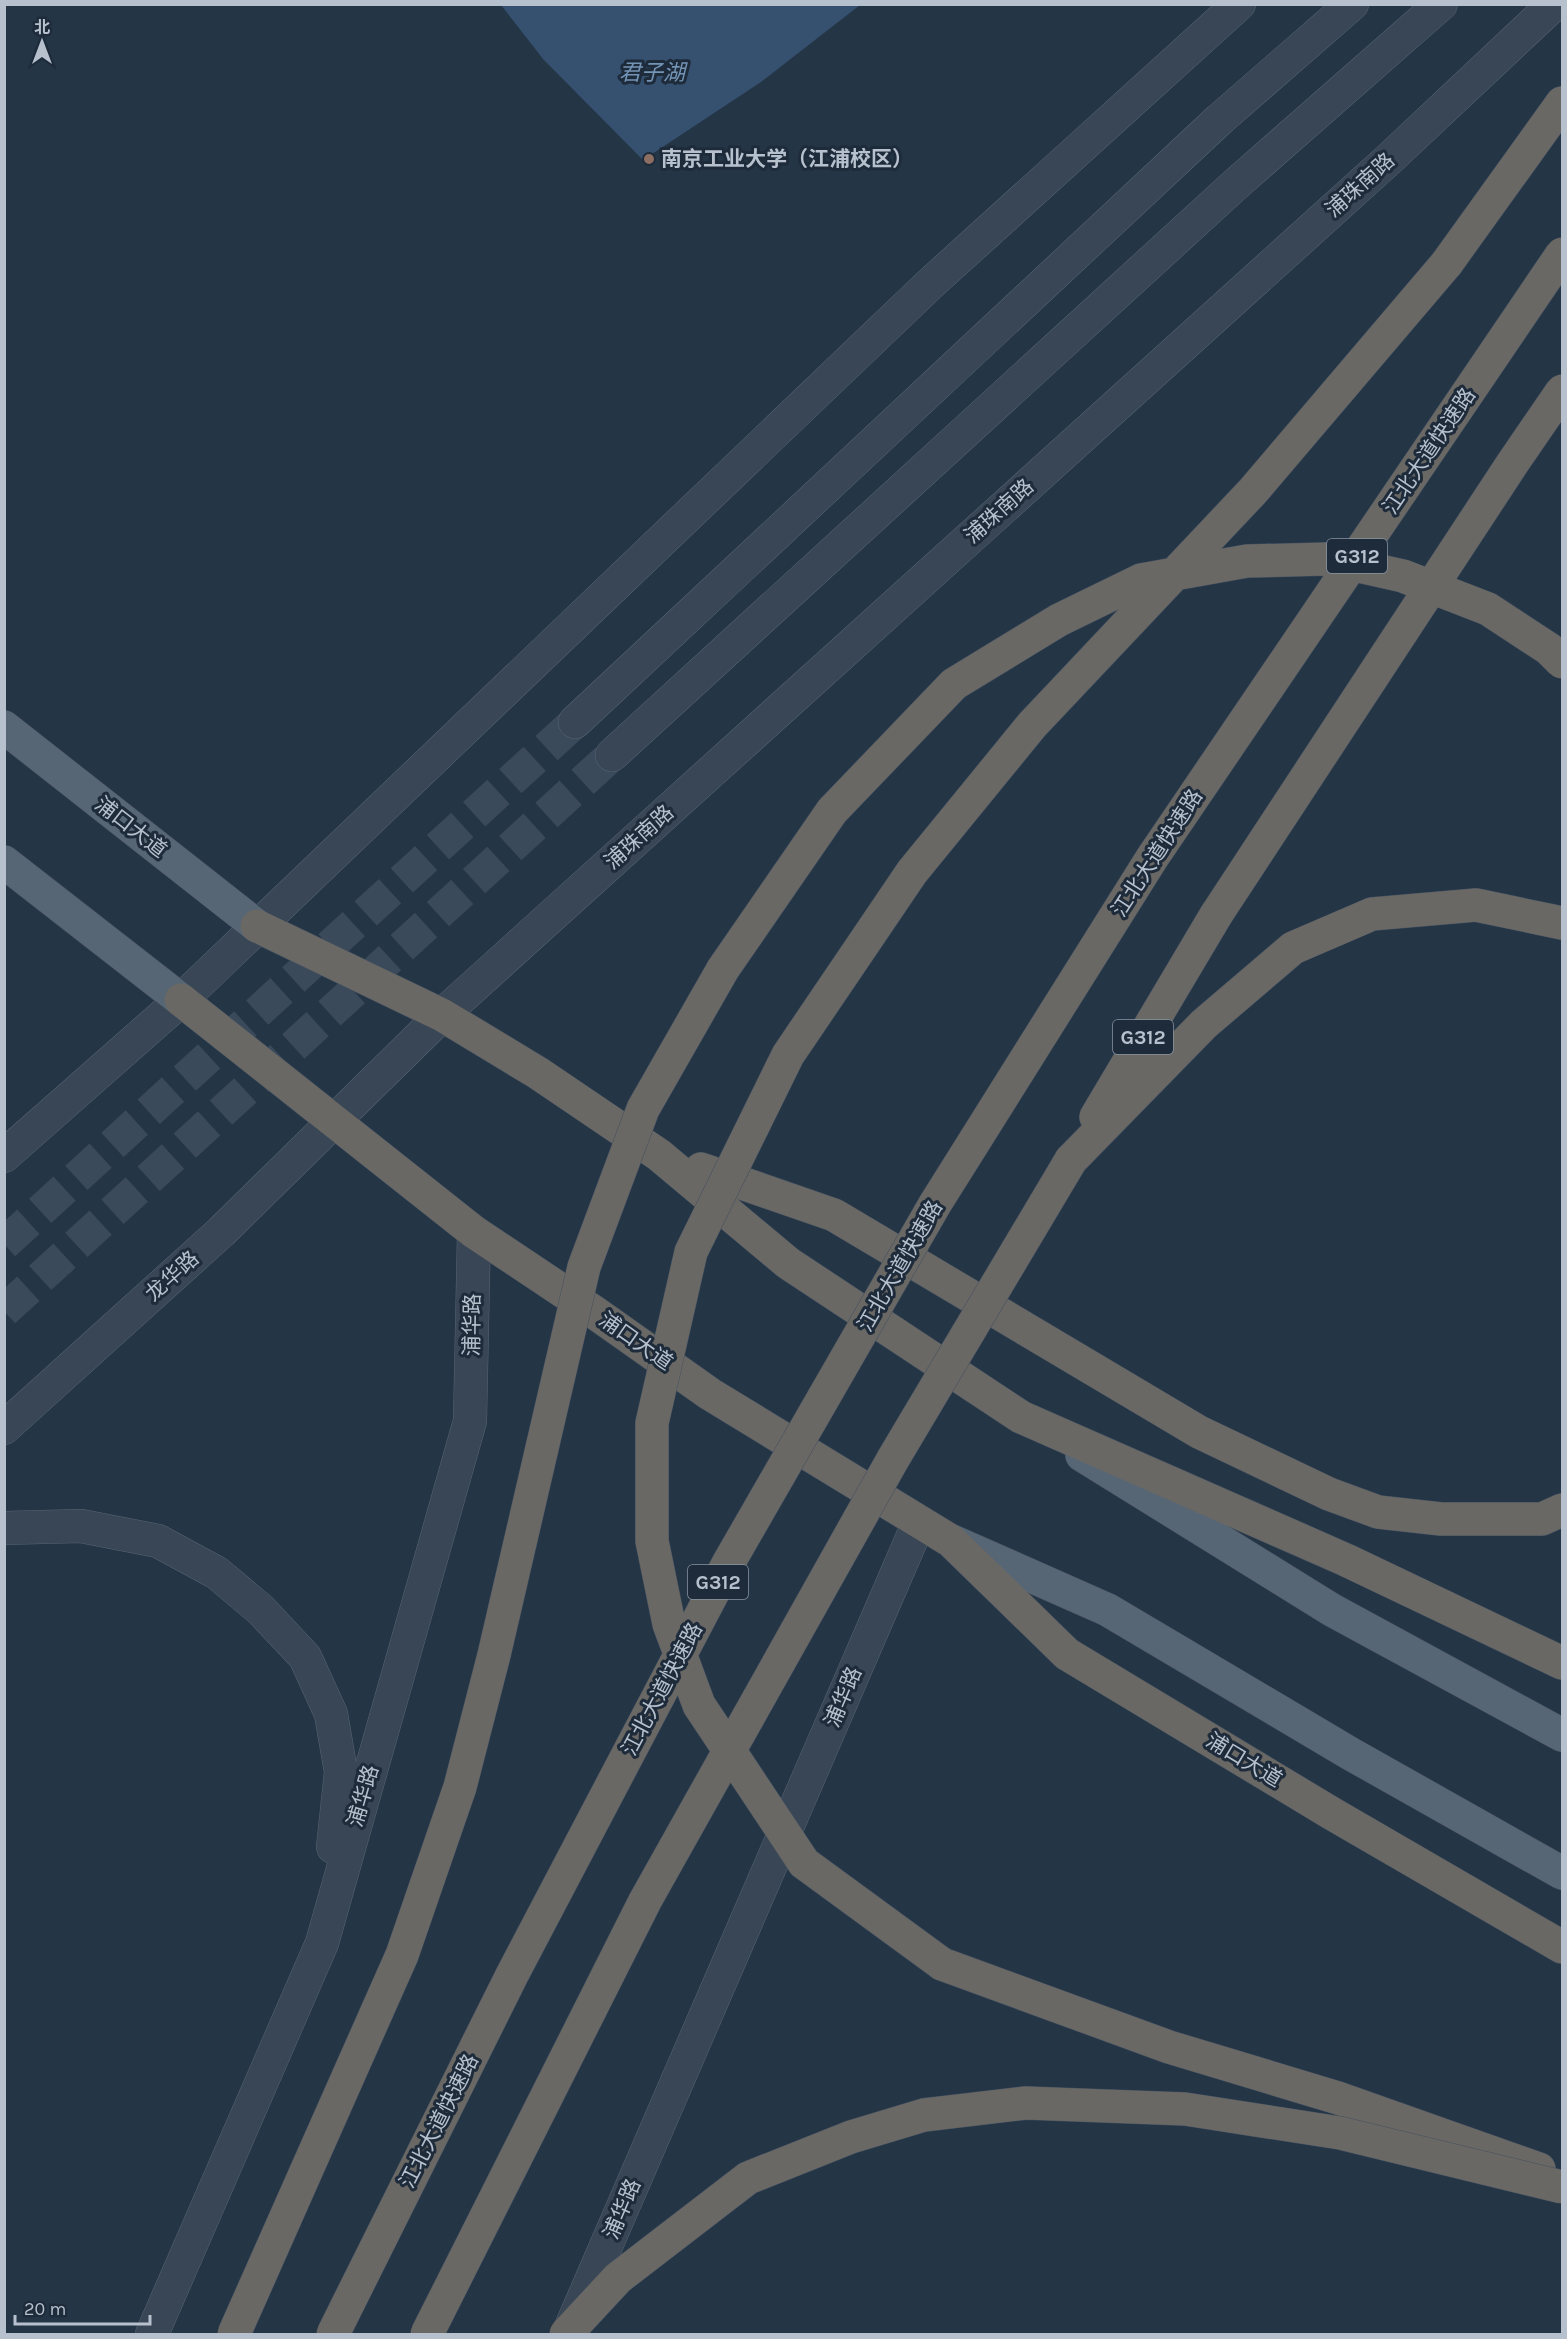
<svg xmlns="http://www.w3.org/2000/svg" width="1567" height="2339" viewBox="0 0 1567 2339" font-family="Karla,'Noto Sans SC',sans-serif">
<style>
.water{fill:#36516f}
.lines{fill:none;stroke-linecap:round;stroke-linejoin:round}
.tertiary-tunnel{stroke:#3a4a5a;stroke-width:33;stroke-dasharray:33 16;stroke-linecap:butt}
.tertiary-casing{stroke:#586472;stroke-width:34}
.primary-casing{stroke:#465261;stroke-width:34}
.trunk-casing{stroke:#445160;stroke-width:34}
.tertiary{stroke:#394655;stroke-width:33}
.primary{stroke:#576675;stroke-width:33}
.trunk{stroke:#6a6865;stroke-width:33}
.trunk-bridge-casing{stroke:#445160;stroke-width:34;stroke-linecap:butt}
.trunk-bridge{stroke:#6a6865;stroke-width:33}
.education-dot{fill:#8d6e63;stroke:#1e2b3b;stroke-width:2}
.labels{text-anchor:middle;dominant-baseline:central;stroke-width:6;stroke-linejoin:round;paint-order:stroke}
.shield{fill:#1e2b3b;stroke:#8994a2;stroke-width:1.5}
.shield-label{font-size:20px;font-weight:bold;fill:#b7c1ce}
.poi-label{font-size:21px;font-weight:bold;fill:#b7c1ce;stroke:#1e2b3b;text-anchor:start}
.street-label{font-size:21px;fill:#b7c1ce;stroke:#1e2b3b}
.water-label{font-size:22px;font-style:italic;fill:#7494b5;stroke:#1e2b3b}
</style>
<rect width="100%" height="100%" fill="#243546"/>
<!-- water -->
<path class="water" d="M501,5H860L761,82L643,160L543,59Z"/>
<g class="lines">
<!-- tertiary-tunnel -->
<path class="tertiary-tunnel" d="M4,1244L575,722
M4,1311L612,755"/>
<defs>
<path id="tertiary" d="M575,722L1220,119L1352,4
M612,755L1236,184L1441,4
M4,1156L181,1000L930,284L1239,4
M4,1428L221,1232L442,1015L1388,160L1554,4
M4,1528L81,1526L158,1541L217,1573L261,1610L305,1657L331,1714L341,1772L333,1847
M571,2327L919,1522
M152,2334L322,1943L470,1421L474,1232"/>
<path id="primary" d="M4,727L257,926
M4,862L181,1000
M1082,1455L1332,1610L1562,1735
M952,1541L1108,1610L1351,1754L1562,1873"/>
<path id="trunk" d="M1447,263L1562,103
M257,926L442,1015L538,1073L659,1155L788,1263L1021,1417L1346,1560L1562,1663
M181,1000L474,1232L594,1312L710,1394L951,1541L1067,1654L1331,1813L1562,1947
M1096,1117L1216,915
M1071,1160L1204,1024L1293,948L1372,914L1476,905L1562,923
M701,1169L834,1215L1199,1432L1329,1494L1378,1512L1441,1519H1542L1562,1510
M942,1964L1169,2047L1338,2098L1539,2169"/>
</defs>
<!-- tertiary casing -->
<use href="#tertiary" class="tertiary-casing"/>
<!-- primary casing -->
<use href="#primary" class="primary-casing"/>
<!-- trunk casing -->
<use href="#trunk" class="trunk-casing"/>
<!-- tertiary -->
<use href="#tertiary" class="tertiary"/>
<!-- primary -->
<use href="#primary" class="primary"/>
<!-- trunk -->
<use href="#trunk" class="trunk"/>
<defs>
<path id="trunk-bridge" d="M1216,915L1512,464L1562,391
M942,1964L804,1863L699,1705L669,1624L652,1541V1423L691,1252L788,1055L912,872L1032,725L1253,491L1447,263
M234,2334L402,1955L460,1787L494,1655L584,1267L643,1109L723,969L832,811L954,684L1059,620L1141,580L1247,561L1327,559L1403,576L1488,609L1549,649L1562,662
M333,2334L512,1975L729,1562L935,1204L1152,858L1562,254
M427,2334L645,1901L893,1459L1071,1160
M566,2334L618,2278L748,2178L851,2137L924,2115L1026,2103L1185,2109L1340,2133L1562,2187"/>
</defs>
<!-- trunk-bridge casing -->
<use href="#trunk-bridge" class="trunk-bridge-casing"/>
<!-- trunk-bridge -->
<use href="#trunk-bridge" class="trunk-bridge"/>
</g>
<!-- markers -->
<circle class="education-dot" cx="649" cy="159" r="6"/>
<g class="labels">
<!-- shield labels -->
<g class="shield">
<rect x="1327" y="539" width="60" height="34" rx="4.5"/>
<rect x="1113" y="1020" width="60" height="34" rx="4.5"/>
<rect x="688" y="1565" width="60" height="34" rx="4.5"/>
</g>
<g class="shield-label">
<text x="1357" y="556">G312</text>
<text x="1143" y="1037">G312</text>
<text x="718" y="1582">G312</text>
</g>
<!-- poi labels -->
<g class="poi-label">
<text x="661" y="159">南京工业大学（江浦校区）</text>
</g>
<!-- street labels -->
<g class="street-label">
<text transform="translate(1360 185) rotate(-42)">浦珠南路</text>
<text transform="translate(1429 451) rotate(-56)">江北大道快速路</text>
<text transform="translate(999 511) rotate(-42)">浦珠南路</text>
<text transform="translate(131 827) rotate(38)">浦口大道</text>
<text transform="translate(639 837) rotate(-42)">浦珠南路</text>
<text transform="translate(1157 853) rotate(-57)">江北大道快速路</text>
<text transform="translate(900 1266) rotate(-60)">江北大道快速路</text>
<text transform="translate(172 1276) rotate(-42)">龙华路</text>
<text transform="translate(472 1325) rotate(-89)">浦华路</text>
<text transform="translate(636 1341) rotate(35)">浦口大道</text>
<text transform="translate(662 1689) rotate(-62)">江北大道快速路</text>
<text transform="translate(843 1697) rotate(-67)">浦华路</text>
<text transform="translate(1244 1760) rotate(31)">浦口大道</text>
<text transform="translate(363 1796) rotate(-74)">浦华路</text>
<text transform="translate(439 2121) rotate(-63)">江北大道快速路</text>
<text transform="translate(622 2209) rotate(-67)">浦华路</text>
</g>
<!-- water labels -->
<g class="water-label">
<text x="652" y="73">君子湖</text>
</g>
</g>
<!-- border -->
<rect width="1567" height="2339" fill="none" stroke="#b7c1ce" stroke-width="12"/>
<!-- north arrow -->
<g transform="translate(42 42)" stroke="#1e2b3b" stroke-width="4.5" paint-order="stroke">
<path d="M0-4.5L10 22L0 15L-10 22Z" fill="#b7c1ce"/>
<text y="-9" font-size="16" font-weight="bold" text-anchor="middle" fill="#b7c1ce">北</text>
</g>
<!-- scale -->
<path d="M15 2315v9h135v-9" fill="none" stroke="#b7c1ce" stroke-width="3"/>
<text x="24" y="2315" font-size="18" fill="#b7c1ce" stroke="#1e2b3b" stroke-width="4.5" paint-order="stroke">20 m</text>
</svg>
